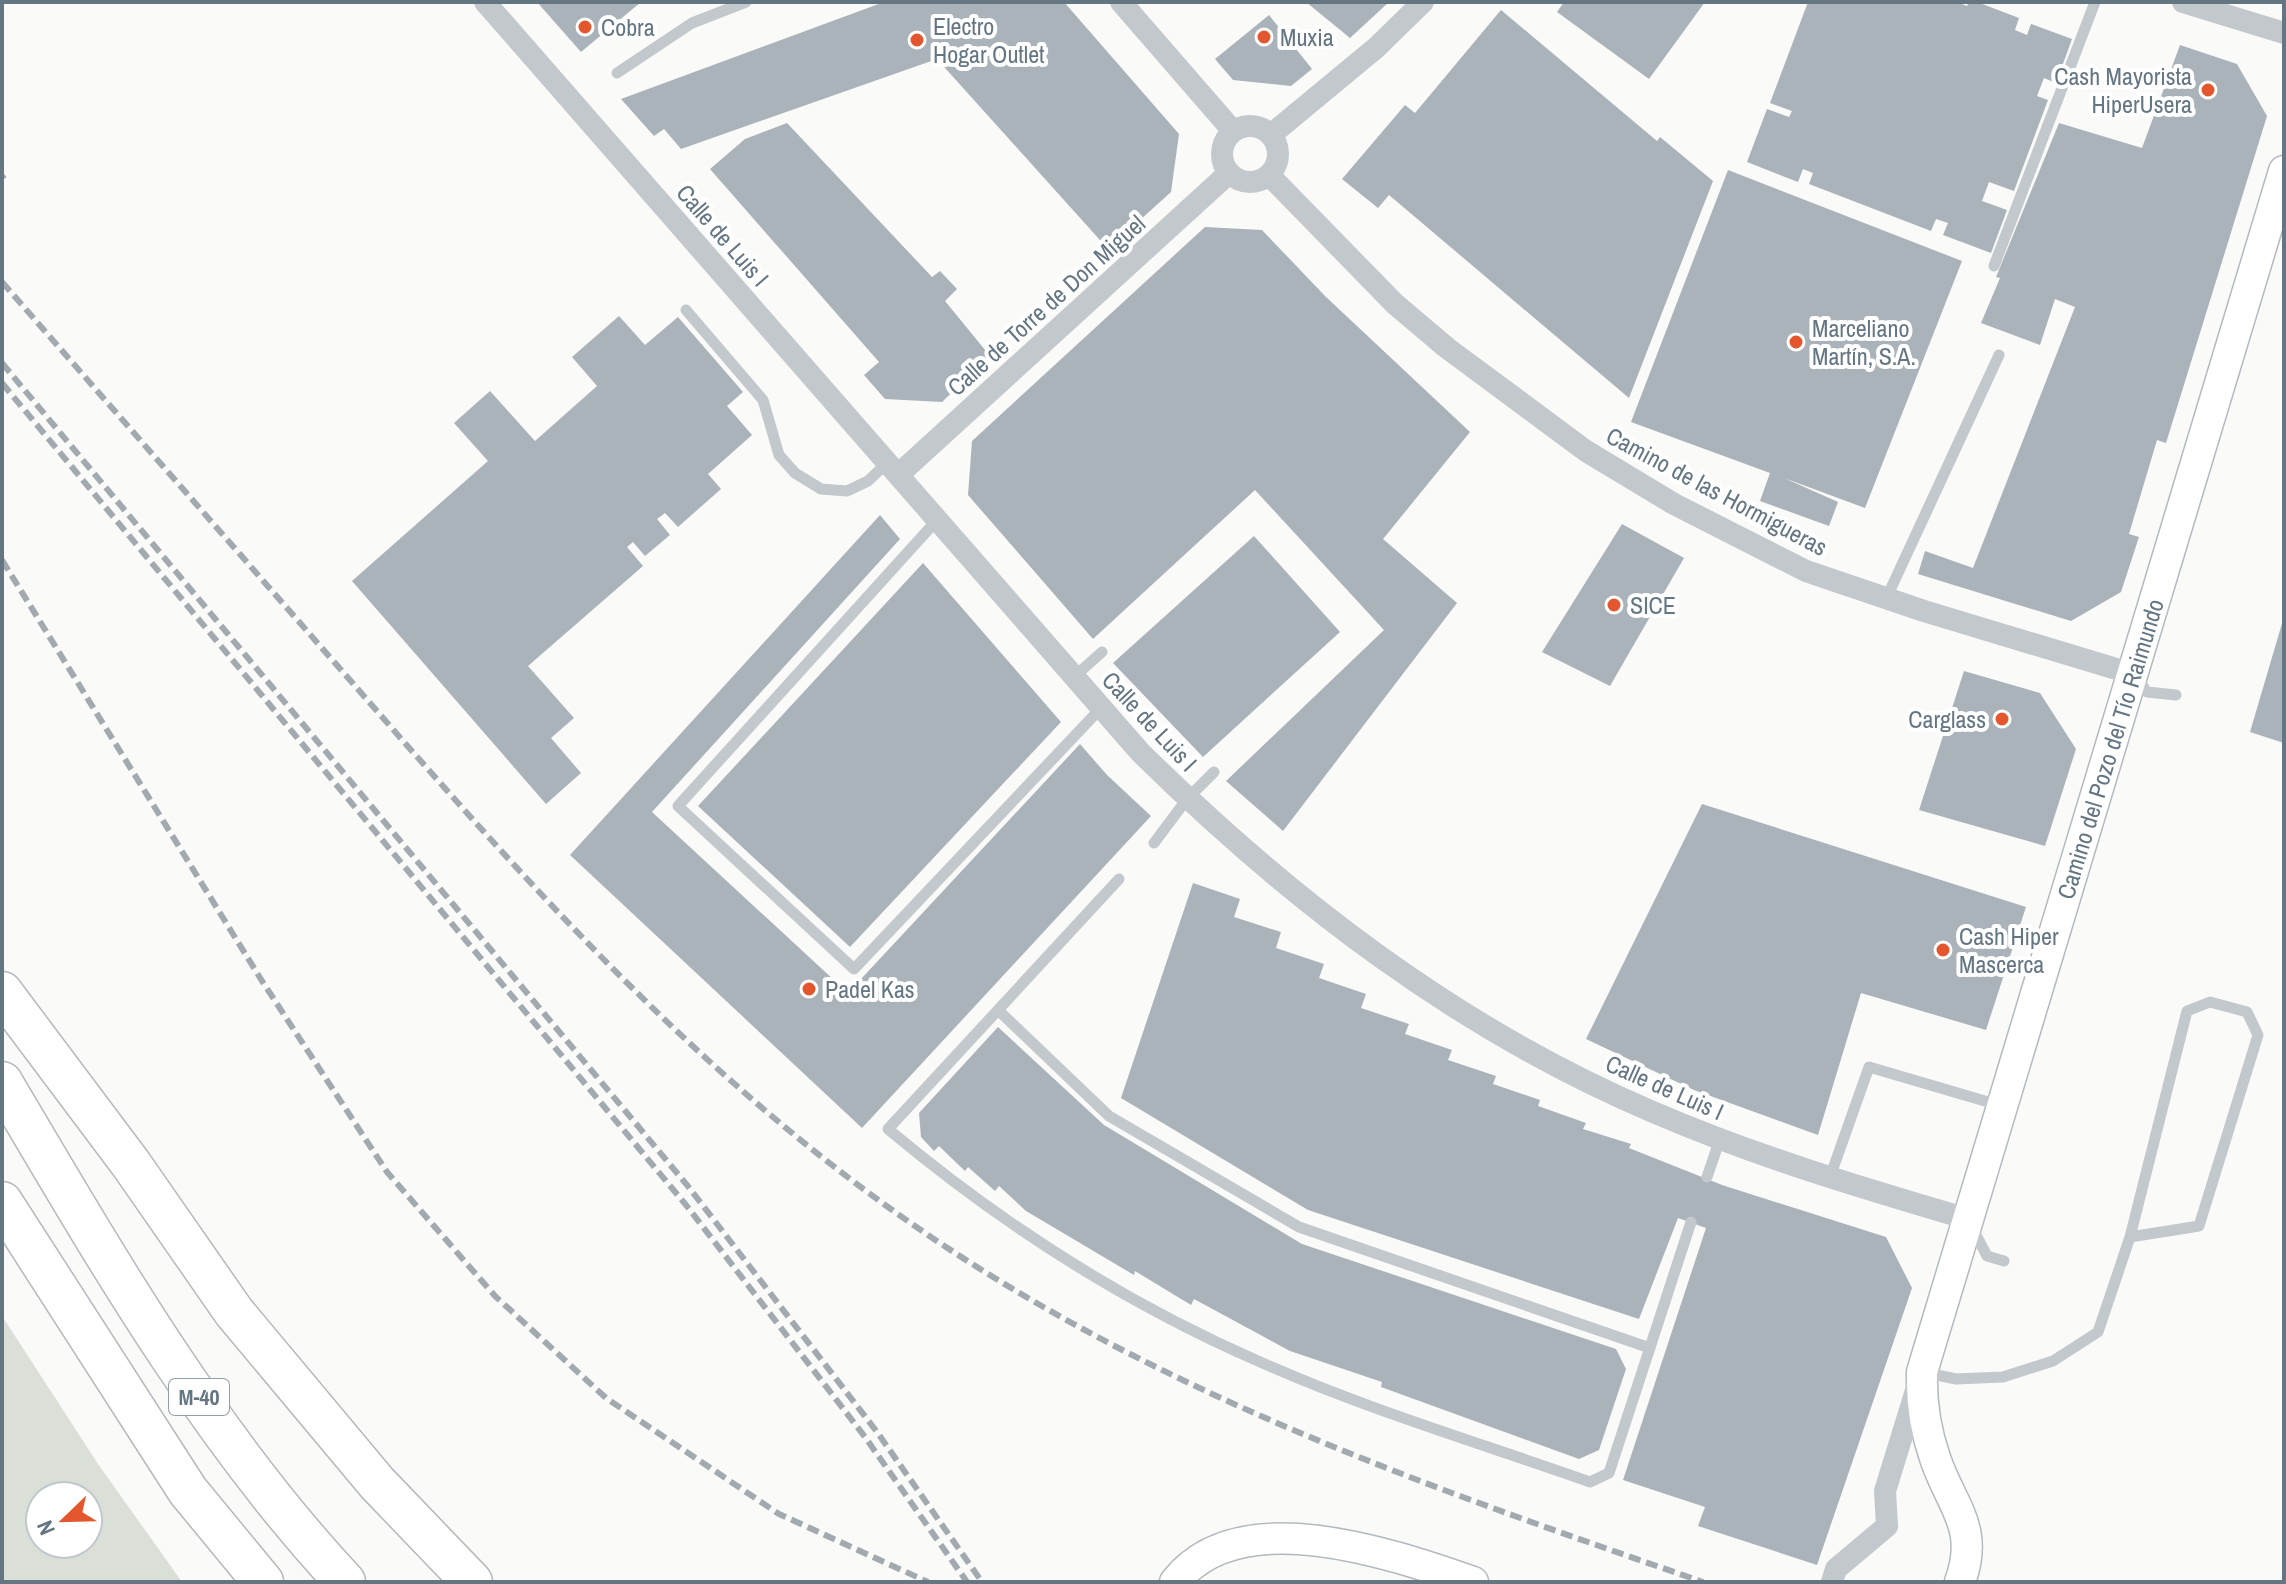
<svg xmlns="http://www.w3.org/2000/svg" width="2286" height="1584" viewBox="0 0 2286 1584" font-family="'Archivo Narrow',sans-serif">
<style>
.green{fill:#dadfd7;fill-rule:evenodd}
.building{fill:#aab3b9}
.lines{fill:none;stroke-linecap:round;stroke-linejoin:round}
.secondary-casing{stroke:#b3babf;stroke-width:33}
.highway-casing{stroke:#b4b9bd;stroke-width:43}
.lane{stroke:#c3c8cc;stroke-width:11}
.street{stroke:#c3c8cc;stroke-width:22}
.secondary{stroke:#fff;stroke-width:30}
.highway{stroke:#fff;stroke-width:40}
.rail{stroke:#a2aab0;stroke-width:6;stroke-dasharray:12 6;stroke-linecap:butt}
.poi-dot{fill:#e4572e;stroke:#fff;stroke-width:3}
.labels{text-anchor:middle;dominant-baseline:central;stroke-width:8;stroke-linejoin:round;paint-order:stroke}
.shield{fill:#fff;stroke:#939fa8;stroke-width:2}
.shield-label{font-size:22px;font-weight:bold;fill:#657683}
.poi-label{font-size:24px;fill:#657683;stroke:#fff;text-anchor:start}
.street-label{font-size:24px;fill:#657683;stroke:#fff}
</style>
<rect width="100%" height="100%" fill="#fafaf8"/>
<!-- green -->
<path class="green" d="M2,1316L98,1464L182,1582H2ZM40,1496H88V1544H40Z"/>
<!-- building -->
<path class="building" d="M537,2H641L581,52Z
M884,2H1064L1179,134L1171,192L1108,249L937,59L681,149L664,129L654,136L621,99Z
M1306,2H1389L1350,38Z
M1564,2H1705L1649,79L1557,12Z
M1808,2H1956L1967,6L1969,2H1977L2019,18L2015,30L2027,35L2031,24L2072,39L2056,83L2044,78L2037,96L2048,100L2014,191L1989,182L1982,201L2007,210L1991,253L1943,235L1948,223L1936,219L1931,231L1809,184L1813,173L1803,169L1798,182L1747,162L1767,109L1789,117L1792,111L1770,103Z
M1501,10L1657,141L1660,137L1713,181L1629,398L1389,195L1378,208L1342,179L1405,105L1415,113Z
M1269,15L1312,69L1291,86L1233,80L1215,59Z
M2180,45L2237,64L2267,116L2166,443L2157,440L2129,534L2139,537L2121,592L2071,621L1918,574L1925,551L1973,568L2075,307L2055,299L2040,345L1981,323L2000,278L1996,277L2059,123L2142,148Z
M787,123L932,277L940,271L957,289L945,301L990,356L942,402L885,399L864,375L879,362L710,169L745,139Z
M1728,170L1962,261L1865,508L1784,478L1838,502L1829,526L1760,501L1770,473L1631,422Z
M1205,227L1262,230L1325,296L1470,432L1383,539L1457,603L1283,831L1226,781L1384,630L1255,490L1093,639L968,495L972,441Z
M619,316L645,345L678,317L743,392L727,406L752,435L708,474L721,489L678,527L665,513L657,519L670,535L645,556L633,542L627,547L643,566L528,666L574,718L551,738L581,773L546,804L352,581L488,461L454,423L490,391L535,441L597,386L572,357Z
M880,515L900,539L652,812L848,993L1080,744L1107,775L1151,816L862,1128L570,855Z
M1622,524L1684,558L1610,686L1542,652Z
M1254,536L1340,632L1203,757L1113,663Z
M923,563L1061,722L850,947L698,806Z
M2283,620H2284V743L2250,732Z
M1964,671L2040,693L2076,749L2045,846L1919,810Z
M1702,804L2026,907L1986,1030L1861,993L1818,1135L1694,1090L1586,1039Z
M1193,883L1240,899L1234,917L1281,932L1276,948L1324,964L1319,978L1366,994L1361,1008L1409,1024L1405,1034L1452,1050L1448,1060L1496,1076L1493,1084L1540,1100L1538,1106L1586,1123L1583,1129L1631,1144L1629,1148L1722,1185L1886,1237L1912,1288L1817,1565L1698,1526L1705,1507L1623,1480L1706,1228L1678,1218L1639,1319L1308,1210L1121,1098Z
M998,1027L1104,1125L1302,1244L1616,1349L1626,1369L1599,1450L1579,1459L1381,1387L1382,1382L1290,1351L1194,1299L1191,1305L1135,1271L1134,1275L1026,1211L999,1186L995,1191L968,1167L965,1171L939,1146L934,1151L921,1137L919,1113Z"/>
<g class="lines">
<defs>
<path id="secondary" d="M1175,1582C1239,1500 1392,1554 1473,1582
M1960,1582C1980,1527 1951,1506 1935,1458C1925,1429 1921,1402 1922,1372L2284,171"/>
<path id="highway" d="M2,992L131,1164L234,1312L377,1483L472,1582
M2,1082C105,1256 207,1434 345,1582
M2,1202L188,1491L263,1582"/>
</defs>
<!-- secondary casing -->
<use href="#secondary" class="secondary-casing"/>
<!-- highway casing -->
<use href="#highway" class="highway-casing"/>
<!-- lane -->
<path class="lane" d="M617,73L692,23L746,2
M1994,266L2095,2
M686,310L763,400L779,455L795,473L821,489L847,491L868,481L887,463
M937,520L678,806L854,969L1101,708
M1886,599L1999,355
M1074,677L1102,652
M2137,678L2147,692L2176,695
M1154,843L1187,799L1214,772
M1119,879L888,1129C999,1222 1125,1303 1258,1361C1365,1409 1480,1443 1590,1482L1609,1473L1691,1222
M998,1010L1109,1116L1299,1227L1650,1348
M1707,1177L1720,1139
M1830,1177L1869,1067L2002,1106
M1972,1227L1987,1256L2004,1261
M1922,1372L1956,1379L2003,1377L2053,1361L2098,1332L2130,1237L2199,1226L2258,1035L2247,1012L2210,1002L2187,1011L2130,1237"/>
<!-- street -->
<path class="street" d="M485,2L1140,752C1290,900 1458,1029 1653,1112C1755,1156 1862,1188 1968,1219
M1121,2L1233,131
M2183,2L2284,33
M1222 154a28 28 0 1 1 56 0a28 28 0 1 1-56 0Z
M1272,134L1377,47L1423,2
M1270,176L1395,304L1447,348L1586,451L1674,504L1806,571L1924,611L2133,674
M898,475L1229,173
M1832,1582L1836,1569L1887,1526L1885,1491L1918,1384"/>
<!-- secondary -->
<use href="#secondary" class="secondary"/>
<!-- highway -->
<use href="#highway" class="highway"/>
<!-- rail -->
<path class="rail" d="M2,176L4,179
M2,282C120,417 238,552 356,687C552,912 740,1123 998,1280C1218,1415 1460,1498 1703,1582
M2,363L687,1185L877,1432L982,1582
M2,383L686,1205L865,1437L967,1582
M2,560L262,981L387,1172L495,1296L606,1398L779,1514L928,1582"/>
</g>
<!-- markers -->
<g class="poi-dot">
<circle cx="585" cy="27" r="8"/>
<circle cx="1264" cy="37" r="8"/>
<circle cx="917" cy="40" r="8"/>
<circle cx="2208" cy="90" r="8"/>
<circle cx="1796" cy="342" r="8"/>
<circle cx="1614" cy="605" r="8"/>
<circle cx="2002" cy="719" r="8"/>
<circle cx="1943" cy="950" r="8"/>
<circle cx="809" cy="989" r="8"/>
</g>
<g class="labels">
<!-- shield labels -->
<rect class="shield" x="169" y="1379" width="60" height="36" rx="6"/>
<g class="shield-label">
<text x="199" y="1397">M-40</text>
</g>
<!-- poi labels -->
<g class="poi-label">
<text x="933" y="26">Electro<tspan x="933" dy="28">Hogar Outlet</tspan></text>
<text x="601" y="27">Cobra</text>
<text x="1280" y="37">Muxia</text>
<text x="2192" y="76" text-anchor="end">Cash Mayorista<tspan x="2192" dy="28">HiperUsera</tspan></text>
<text x="1812" y="328">Marceliano<tspan x="1812" dy="28">Martín, S.A.</tspan></text>
<text x="1630" y="605">SICE</text>
<text x="1986" y="719" text-anchor="end">Carglass</text>
<text x="1959" y="936">Cash Hiper<tspan x="1959" dy="28">Mascerca</tspan></text>
<text x="825" y="989">Padel Kas</text>
</g>
<!-- street labels -->
<g class="street-label">
<text transform="translate(723 235) rotate(49)">Calle de Luis I</text>
<text transform="translate(1046 305) rotate(-42)">Calle de Torre de Don Miguel</text>
<text transform="translate(1717 491) rotate(28)">Camino de las Hormigueras</text>
<text transform="translate(1150 721) rotate(47)">Calle de Luis I</text>
<text transform="translate(2110 749) rotate(-73)">Camino del Pozo del Tío Raimundo</text>
<text transform="translate(1665 1087) rotate(24)">Calle de Luis I</text>
</g>
</g>
<!-- border -->
<rect width="2286" height="1584" fill="none" stroke="#657683" stroke-width="8"/>
<!-- north arrow -->
<g transform="translate(64 1520) rotate(247)"><circle r="38" fill="#ffffff" stroke="#c1c8cd" stroke-width="2"/>
<path d="M0-6L14 30L0 20L-14 30Z" fill="#e4572e"/>
<text y="-12" font-size="22" font-weight="bold" text-anchor="middle" fill="#657683">N</text>
</g>
</svg>
